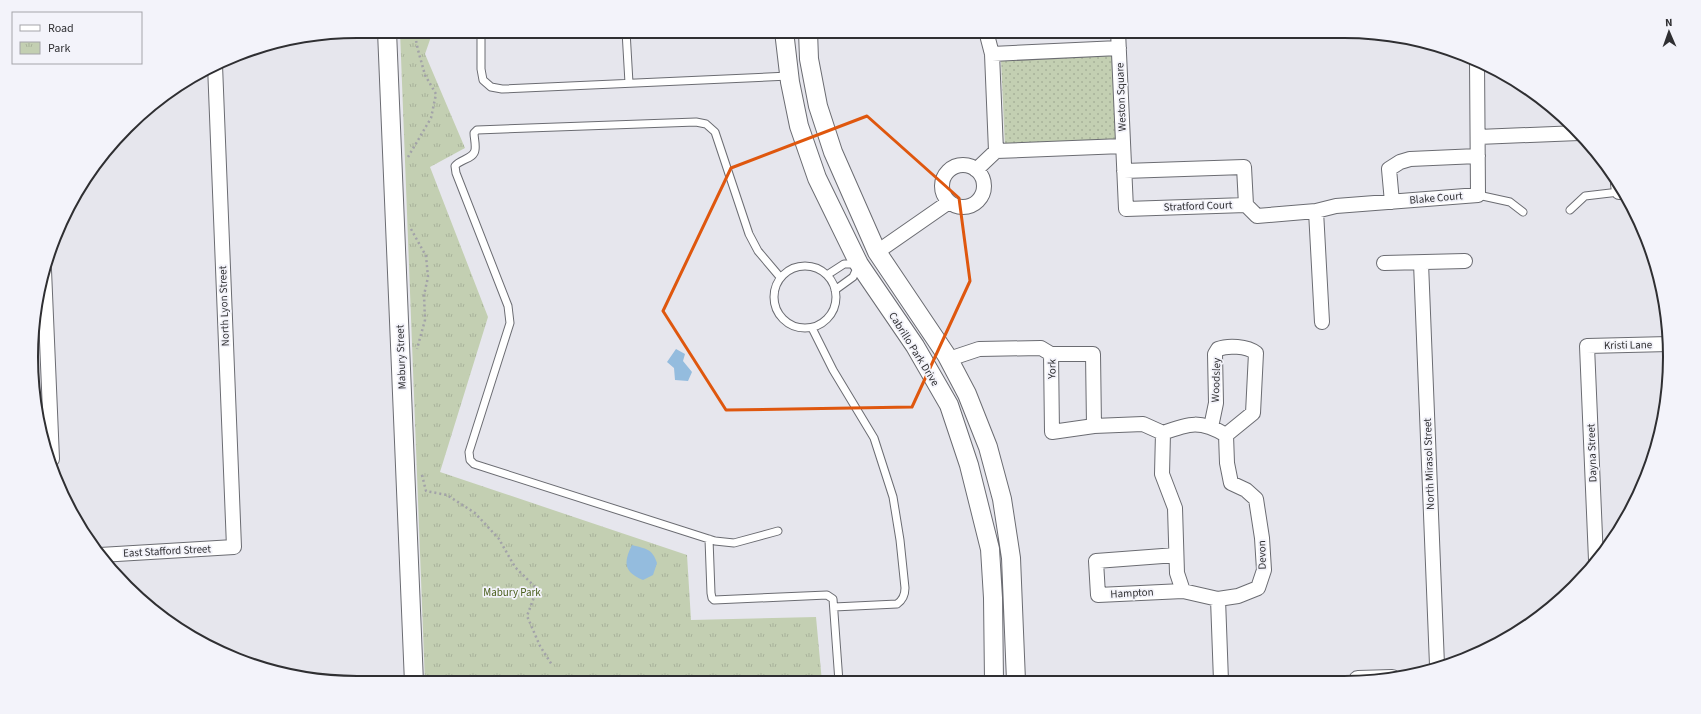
<svg xmlns="http://www.w3.org/2000/svg" width="1701" height="714" viewBox="0 0 1701 714" font-family="'Source Sans 3',sans-serif">
<style>
.grass{fill:url(#grass-dots)}
.park{fill:url(#park-tufts)}
.water{fill:#94bcde}
.lines{fill:none;stroke-linecap:round;stroke-linejoin:round}
.service-casing{stroke:#6b6c72;stroke-width:9}
.minor-casing{stroke:#6b6c72;stroke-width:16}
.tertiary-casing{stroke:#6b6c72;stroke-width:20}
.path{stroke:#a2a2a8;stroke-width:2.5;stroke-dasharray:2 3;stroke-linecap:butt}
.service{stroke:#fff;stroke-width:7}
.minor{stroke:#fff;stroke-width:14}
.tertiary{stroke:#fff;stroke-width:18}
.marked{fill:none;stroke:#df570e;stroke-width:3;stroke-linejoin:round}
.labels{text-anchor:middle;dominant-baseline:central;stroke-width:3.5;stroke-linejoin:round;paint-order:stroke}
.street-label{font-size:11px;fill:#2f2f32;stroke:#f3f3fa}
.park-label{font-size:11px;fill:#495e1c;stroke:#f3f3fa}
.rim{fill:none;stroke:#2f2f32;stroke-width:2}
</style>
<defs>
<pattern id="grass-dots" width="8" height="8" patternUnits="userSpaceOnUse"><rect width="8" height="8" fill="#c3cfb2"/><path d="M2 2h.1M6 6h.1" fill="none" stroke="#a8b29a" stroke-width="1.8" stroke-linecap="round"/></pattern>
<pattern id="park-tufts" width="24" height="20" patternUnits="userSpaceOnUse"><rect width="24" height="20" fill="#c3cfb2"/><path d="M3 7l-1-3M5 7V3M7 7l1-3M15 17l-1-3M17 17v-4M19 17l1-3" fill="none" stroke="#a8b29a"/></pattern>
</defs>
<rect width="100%" height="100%" fill="#e6e6ed"/>
<!-- grass -->
<path class="grass" d="M1116,54L1119,142L1005,147L1001,60Z"/>
<!-- park -->
<path class="park" d="M400,31H433L425,54L465,148L430,167L488,317L440,472L687,555L691,620L816,617L822,682L425,683Z"/>
<!-- water -->
<path class="water" d="M676,349L685,354L683,361L692,372L688,381L675,380L674,368L667,362Z
M632,545C646,549 652,548 657,563L653,575L643,580C624,572 623,563 632,545Z"/>
<g class="lines">
<defs>
<path id="service" d="M481,31V69L483,80L491,87L502,89L789,76
M626,31L629,83
M1478,195L1510,202L1523,212
M1570,210L1585,196L1619,192
M774 297a31 31 0 1 1 62 0a31 31 0 1 1-62 0Z
M827,275L844,264H859L853,277L835,290
M812,328L833,370L874,438L893,497L900,540L905,588C905,595 903,600 897,604L834,607
M778,531L734,543L715,541L474,464L470,460L469,452L510,323L508,306L456,173L455,166C460,159 474,159 475,150C476,144 474,138 474,133L477,130L696,122L706,124L715,132L749,234L758,251L780,277
M709,539L711,593L712,598L714,600L827,595L833,599L839,682"/>
<path id="minor" d="M892,31H909
M986,31L992,54L996,151
M1118,31L1126,209L1246,205
M992,54L1119,48
M1478,137L1579,133
M942 186a21 21 0 1 1 42 0a21 21 0 1 1-42 0Z
M976,170L996,151L1123,146
M1124,171L1244,167L1246,205
M1618,184L1619,192H1623
M1392,202L1389,169L1400,162L1410,159L1478,156
M1246,205L1257,216L1316,211L1336,206L1478,195L1477,61
M1316,211L1322,322
M877,252L949,202
M1384,263L1465,261
M1421,263L1437,665
M44,270L52,459
M949,359L979,349L1041,348L1051,354
M1094,426L1093,354H1051L1052,432L1094,426L1143,424L1163,433C1190,423 1200,420 1226,435
M1211,427L1216,403L1215,354L1218,349C1228,345 1247,346 1256,353L1253,413L1226,435
M1163,433L1162,474L1175,508L1177,573L1183,591L1218,599L1238,596L1258,588L1264,570L1262,538L1256,499L1246,490L1231,483L1227,463L1226,435
M100,555L234,547L215,65
M1176,555L1096,561L1098,595L1183,591
M1596,560L1587,346L1669,344
M1218,599L1221,681"/>
<path id="tertiary" d="M387,31L414,683
M784,31L790,82L799,126L817,178L859,264L915,346L949,405L969,465L990,549L993,598L994,681
M808,31L809,59L818,106L833,152L877,252L947,356L967,394L988,447L1002,499L1011,558L1016,681
M1358,680L1392,679"/>
</defs>
<!-- service casing -->
<use href="#service" class="service-casing"/>
<!-- minor casing -->
<use href="#minor" class="minor-casing"/>
<!-- tertiary casing -->
<use href="#tertiary" class="tertiary-casing"/>
<!-- path -->
<path class="path" d="M408,157L431,118L436,94L425,75L418,50L414,31
M411,229L426,256L428,277L424,295L425,320L417,349
M422,475L426,491L447,495L475,513L499,539L515,567L537,589L527,616L540,646L552,665"/>
<!-- service -->
<use href="#service" class="service"/>
<!-- minor -->
<use href="#minor" class="minor"/>
<!-- tertiary -->
<use href="#tertiary" class="tertiary"/>
</g>
<!-- marked area -->
<path class="marked" d="M867,116L959,198L970,281L912,407L726,410L663,311L731,168Z"/>
<g class="labels">
<!-- street labels -->
<g class="street-label">
<text transform="translate(1121 97) rotate(-92)">Weston Square</text>
<text transform="translate(1436 198) rotate(-5)">Blake Court</text>
<text transform="translate(1198 206) rotate(-2)">Stratford Court</text>
<text transform="translate(224 306) rotate(-92)">North Lyon Street</text>
<text transform="translate(1628 345) rotate(-1)">Kristi Lane</text>
<text transform="translate(914 349) rotate(58)">Cabrillo Park Drive</text>
<text transform="translate(401 357) rotate(-92)">Mabury Street</text>
<text transform="translate(1052 369) rotate(-89)">York</text>
<text transform="translate(1216 380) rotate(-88)">Woodsley</text>
<text transform="translate(1592 453) rotate(-92)">Dayna Street</text>
<text transform="translate(1429 464) rotate(-92)">North Mirasol Street</text>
<text transform="translate(167 551) rotate(-3)">East Stafford Street</text>
<text transform="translate(1262 555) rotate(-91)">Devon</text>
<text transform="translate(1132 593) rotate(-3)">Hampton</text>
</g>
<!-- park labels -->
<g class="park-label">
<text x="512" y="592">Mabury Park</text>
</g>
</g>
<!-- crop -->
<path d="M0 0H1701V714H0ZM357 38H1344A319 319 0 0 1 1663 357V357A319 319 0 0 1 1344 676H357A319 319 0 0 1 38 357V357A319 319 0 0 1 357 38Z" fill="#f3f3fa" fill-rule="evenodd"/>
<path class="rim" d="M357 38H1344A319 319 0 0 1 1663 357V357A319 319 0 0 1 1344 676H357A319 319 0 0 1 38 357V357A319 319 0 0 1 357 38Z"/>
<!-- legend -->
<rect x="12" y="12" width="130" height="52" fill="#f3f3fa" stroke="#a5a5aa"/>
<rect x="20" y="25" width="20" height="6" fill="#ffffff" stroke="#a5a5aa"/>
<text x="48" y="32" font-size="12" fill="#2f2f32">Road</text>
<rect x="20" y="42" width="20" height="12" fill="url(#park-tufts)" stroke="#a5a5aa"/>
<text x="48" y="52" font-size="12" fill="#2f2f32">Park</text>
<!-- north arrow -->
<g transform="translate(1669 32) rotate(358)" stroke="#f3f3fa" stroke-width="3" paint-order="stroke">
<path d="M0-3L7 15L0 10L-7 15Z" fill="#2f2f32"/>
<text y="-6" font-size="11" font-weight="bold" text-anchor="middle" fill="#2f2f32">N</text>
</g>
</svg>
